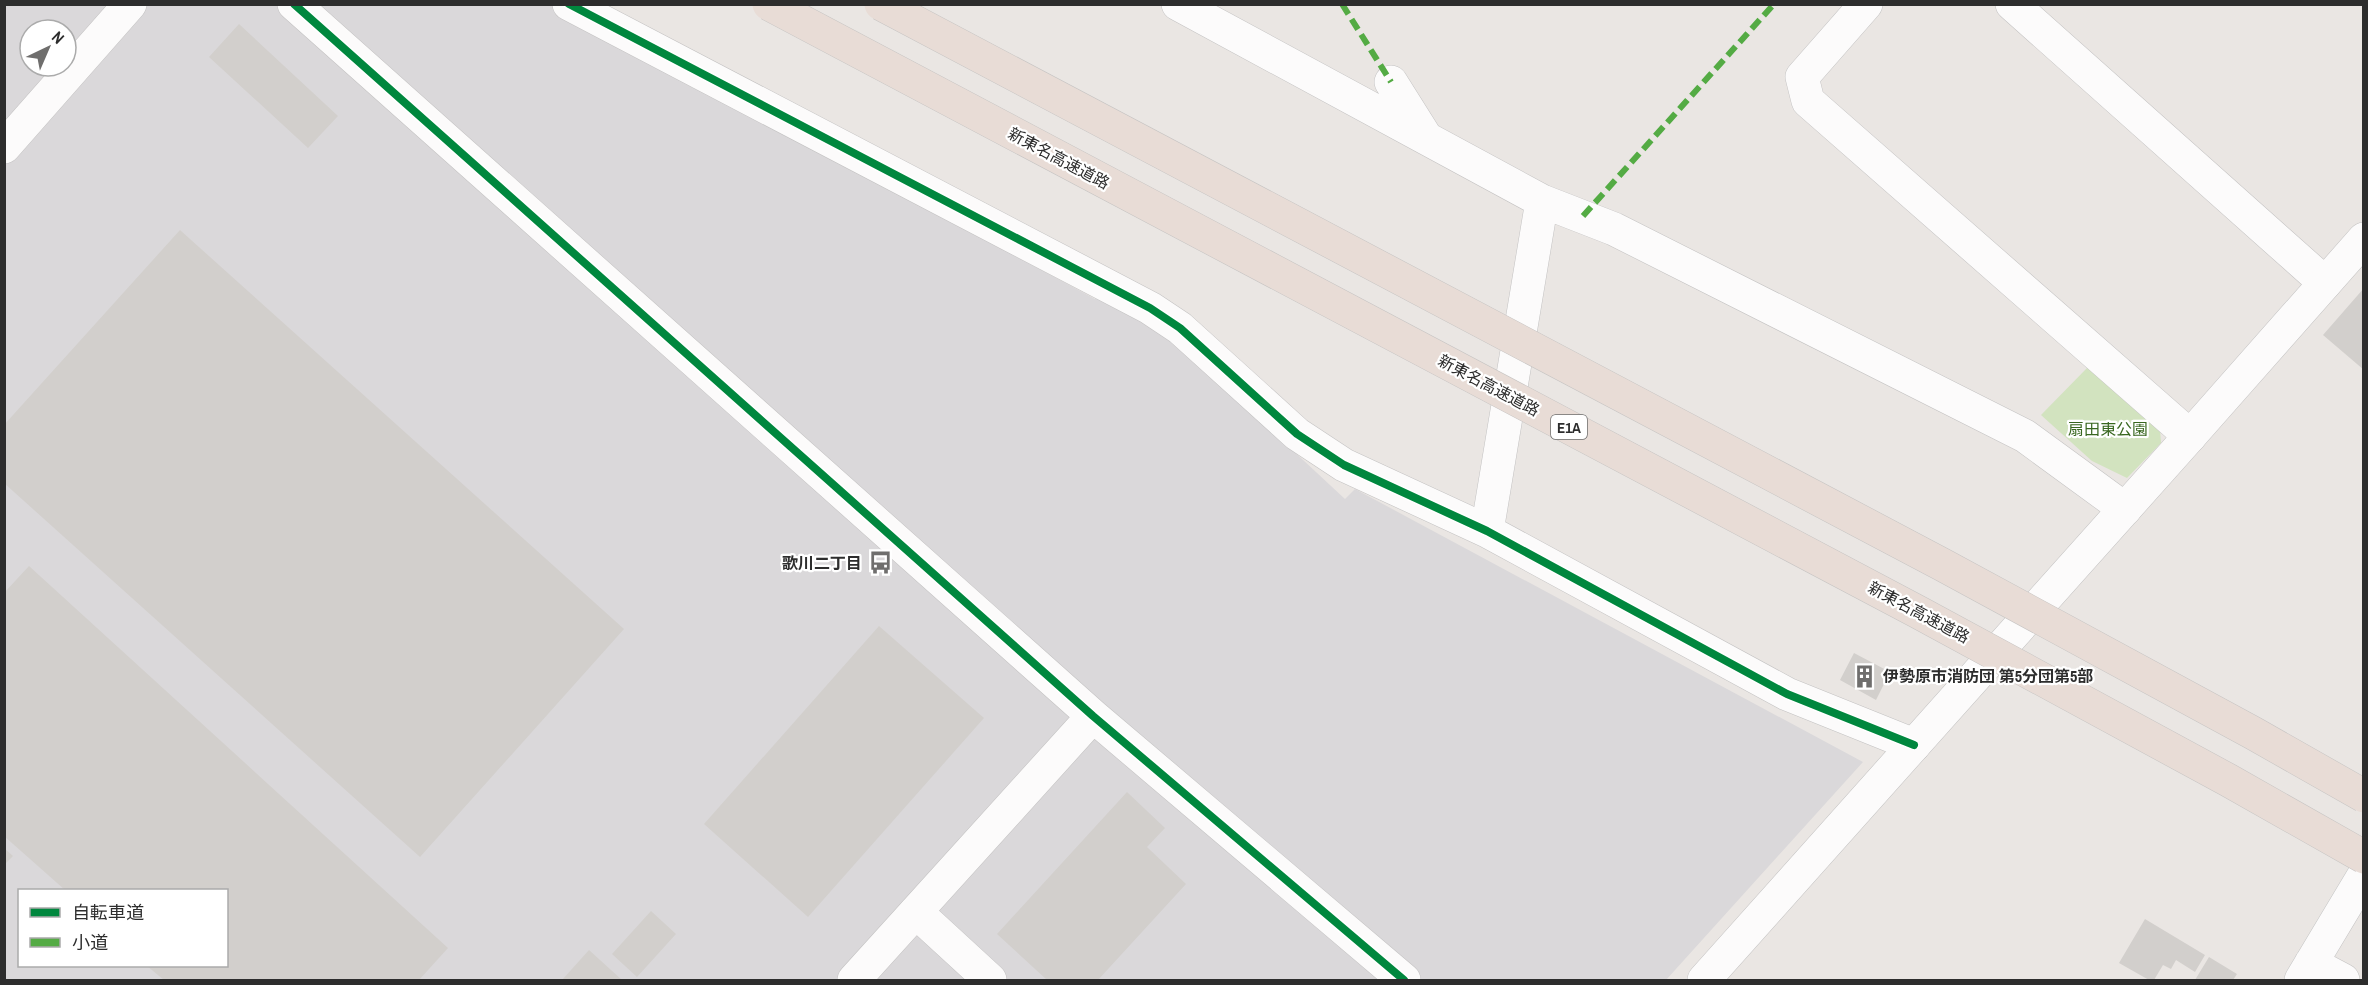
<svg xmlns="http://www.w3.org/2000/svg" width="2368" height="985" viewBox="0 0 2368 985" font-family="'Archivo Narrow','Noto Sans JP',sans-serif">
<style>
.industrial{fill:#dad8da;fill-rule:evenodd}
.green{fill:#d2e3bf}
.building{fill:#d2cfcc}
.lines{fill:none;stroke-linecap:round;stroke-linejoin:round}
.street-casing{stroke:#c3c2c2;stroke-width:34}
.secondary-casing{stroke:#c3c2c2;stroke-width:34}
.street{stroke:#fcfbfb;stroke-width:33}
.secondary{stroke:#fcfbfb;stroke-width:33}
.highway-bridge-casing{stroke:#c6c4c3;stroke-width:34;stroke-linecap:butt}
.highway-bridge{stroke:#e8dcd6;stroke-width:33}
.quiet{stroke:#54ab44;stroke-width:6;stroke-dasharray:12 6;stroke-linecap:butt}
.cycleway-casing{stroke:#fff;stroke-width:11}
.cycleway{stroke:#00873e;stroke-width:8}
.labels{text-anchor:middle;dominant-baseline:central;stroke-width:4.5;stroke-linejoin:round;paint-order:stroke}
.shield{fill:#fff;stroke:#6c6c6c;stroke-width:1.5}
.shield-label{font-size:15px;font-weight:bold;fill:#2d2d2d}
.street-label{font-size:16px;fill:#2d2d2d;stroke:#fff}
.park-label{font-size:16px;fill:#396720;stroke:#fff}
.poi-label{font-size:16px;font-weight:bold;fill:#2d2d2d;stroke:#fff;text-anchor:end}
</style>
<rect width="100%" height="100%" fill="#eae6e3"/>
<!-- industrial -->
<path class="industrial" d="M5,5H552L1095,299L1113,283L1345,499L1355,489L1863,762L1666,980H5ZM30,30H66V66H30ZM20,890H226V966H20Z"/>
<!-- green -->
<path class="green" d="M2088,367L2160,429L2161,443L2127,478L2092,461L2041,415Z"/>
<!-- building -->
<path class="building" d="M239,24L338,116L308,148L209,57Z
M180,230L624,629L420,857L4,483V425Z
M2364,288V370L2323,335Z
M29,566L448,948L419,980H164L147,966H226V890H65L4,836V593Z
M879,626L984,718L808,917L704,824Z
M1854,653L1890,672L1876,700L1840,680Z
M1127,792L1165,828L1147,847L1186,884L1098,980H1047L997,934Z
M4,848L13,856L4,865Z
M651,911L676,934L637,977L612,954Z
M2145,919L2205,955L2195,972L2176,960L2171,969L2163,965L2154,980H2149L2119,963Z
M589,950L622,980H562Z
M2209,957L2237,974L2233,980H2195Z"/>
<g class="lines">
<defs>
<path id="street" d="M569,4L1150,308L1180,328L1297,434L1344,465L1487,531L1787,694L1914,745
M1178,4L1542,201L1614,229L2025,436L2125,509
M1866,4L1802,77L1808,101L2190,436
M2012,4L2325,283
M1391,82L1425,136
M1487,531L1542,201
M916,912L990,980
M2311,963L2343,980
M2301,980L2364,875"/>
<path id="secondary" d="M294,4L1093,716L1404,980
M4,147L130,4
M854,980L1093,716
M1704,980L2190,436L2364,239"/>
</defs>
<!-- street casing -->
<use href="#street" class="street-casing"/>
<!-- secondary casing -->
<use href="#secondary" class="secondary-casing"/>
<!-- street -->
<use href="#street" class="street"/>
<!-- secondary -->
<use href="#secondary" class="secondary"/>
<defs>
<path id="highway-bridge" d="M769,4L1918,612L2228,780L2364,857
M881,4L1943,565L2253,733L2364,796"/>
</defs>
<!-- highway-bridge casing -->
<use href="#highway-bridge" class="highway-bridge-casing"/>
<!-- highway-bridge -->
<use href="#highway-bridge" class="highway-bridge"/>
<!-- quiet -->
<path class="quiet" d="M1342,4L1391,82
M1583,216L1774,4"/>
<defs>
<path id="cycleway" d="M294,4L1093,716L1404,980
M569,4L1150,308L1180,328L1297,434L1344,465L1487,531L1787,694L1914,745"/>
</defs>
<!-- cycleway casing -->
<use href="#cycleway" class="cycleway-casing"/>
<!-- cycleway -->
<use href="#cycleway" class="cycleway"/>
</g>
<!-- icons -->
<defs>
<symbol id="bus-bare" viewBox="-9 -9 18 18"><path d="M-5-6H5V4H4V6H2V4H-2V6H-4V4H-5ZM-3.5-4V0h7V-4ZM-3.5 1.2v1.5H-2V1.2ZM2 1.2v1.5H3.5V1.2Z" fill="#6f6e6d" stroke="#fff" stroke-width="2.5" paint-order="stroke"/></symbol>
<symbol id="building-bare" viewBox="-9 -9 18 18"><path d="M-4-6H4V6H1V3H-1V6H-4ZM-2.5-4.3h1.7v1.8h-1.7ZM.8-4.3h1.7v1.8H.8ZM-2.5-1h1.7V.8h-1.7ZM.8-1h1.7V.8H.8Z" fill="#6f6e6d" stroke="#fff" stroke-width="2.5" paint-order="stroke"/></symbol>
</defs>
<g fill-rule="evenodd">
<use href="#bus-bare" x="864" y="546" width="33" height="33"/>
<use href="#building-bare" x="1848" y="660" width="33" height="33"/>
</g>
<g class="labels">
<!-- shield labels -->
<rect class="shield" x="1551" y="415" width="36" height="24" rx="4.5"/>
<g class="shield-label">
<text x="1569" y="427">E1A</text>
</g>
<!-- street labels -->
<g class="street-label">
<text transform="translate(1059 158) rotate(28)">新東名高速道路</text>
<text transform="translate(1489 385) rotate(28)">新東名高速道路</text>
<text transform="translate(1919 612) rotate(28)">新東名高速道路</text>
</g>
<!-- park labels -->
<g class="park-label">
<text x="2108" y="429">扇田東公園</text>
</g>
<!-- poi labels -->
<g class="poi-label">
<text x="862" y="563">歌川二丁目</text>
<text x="1883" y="676" text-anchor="start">伊勢原市消防団 第5分団第5部</text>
</g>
</g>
<!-- border -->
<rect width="2368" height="985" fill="none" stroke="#2d2d2d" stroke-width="12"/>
<!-- legend -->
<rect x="18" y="889" width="210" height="78" fill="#ffffff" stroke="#ababab" stroke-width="1.5"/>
<rect x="30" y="908" width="30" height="9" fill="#00873e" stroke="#ababab" stroke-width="1.5"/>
<text x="72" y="919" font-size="18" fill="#2d2d2d">自転車道</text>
<rect x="30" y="938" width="30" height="9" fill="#54ab44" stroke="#ababab" stroke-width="1.5"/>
<text x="72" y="949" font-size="18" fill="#2d2d2d">小道</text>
<!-- north arrow -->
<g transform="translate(48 48) rotate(44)"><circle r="28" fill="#ffffff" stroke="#ababab" stroke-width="1.5"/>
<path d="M0-4.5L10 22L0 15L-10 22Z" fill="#6f6e6d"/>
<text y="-9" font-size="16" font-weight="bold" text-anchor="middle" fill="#2d2d2d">N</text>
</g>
</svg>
